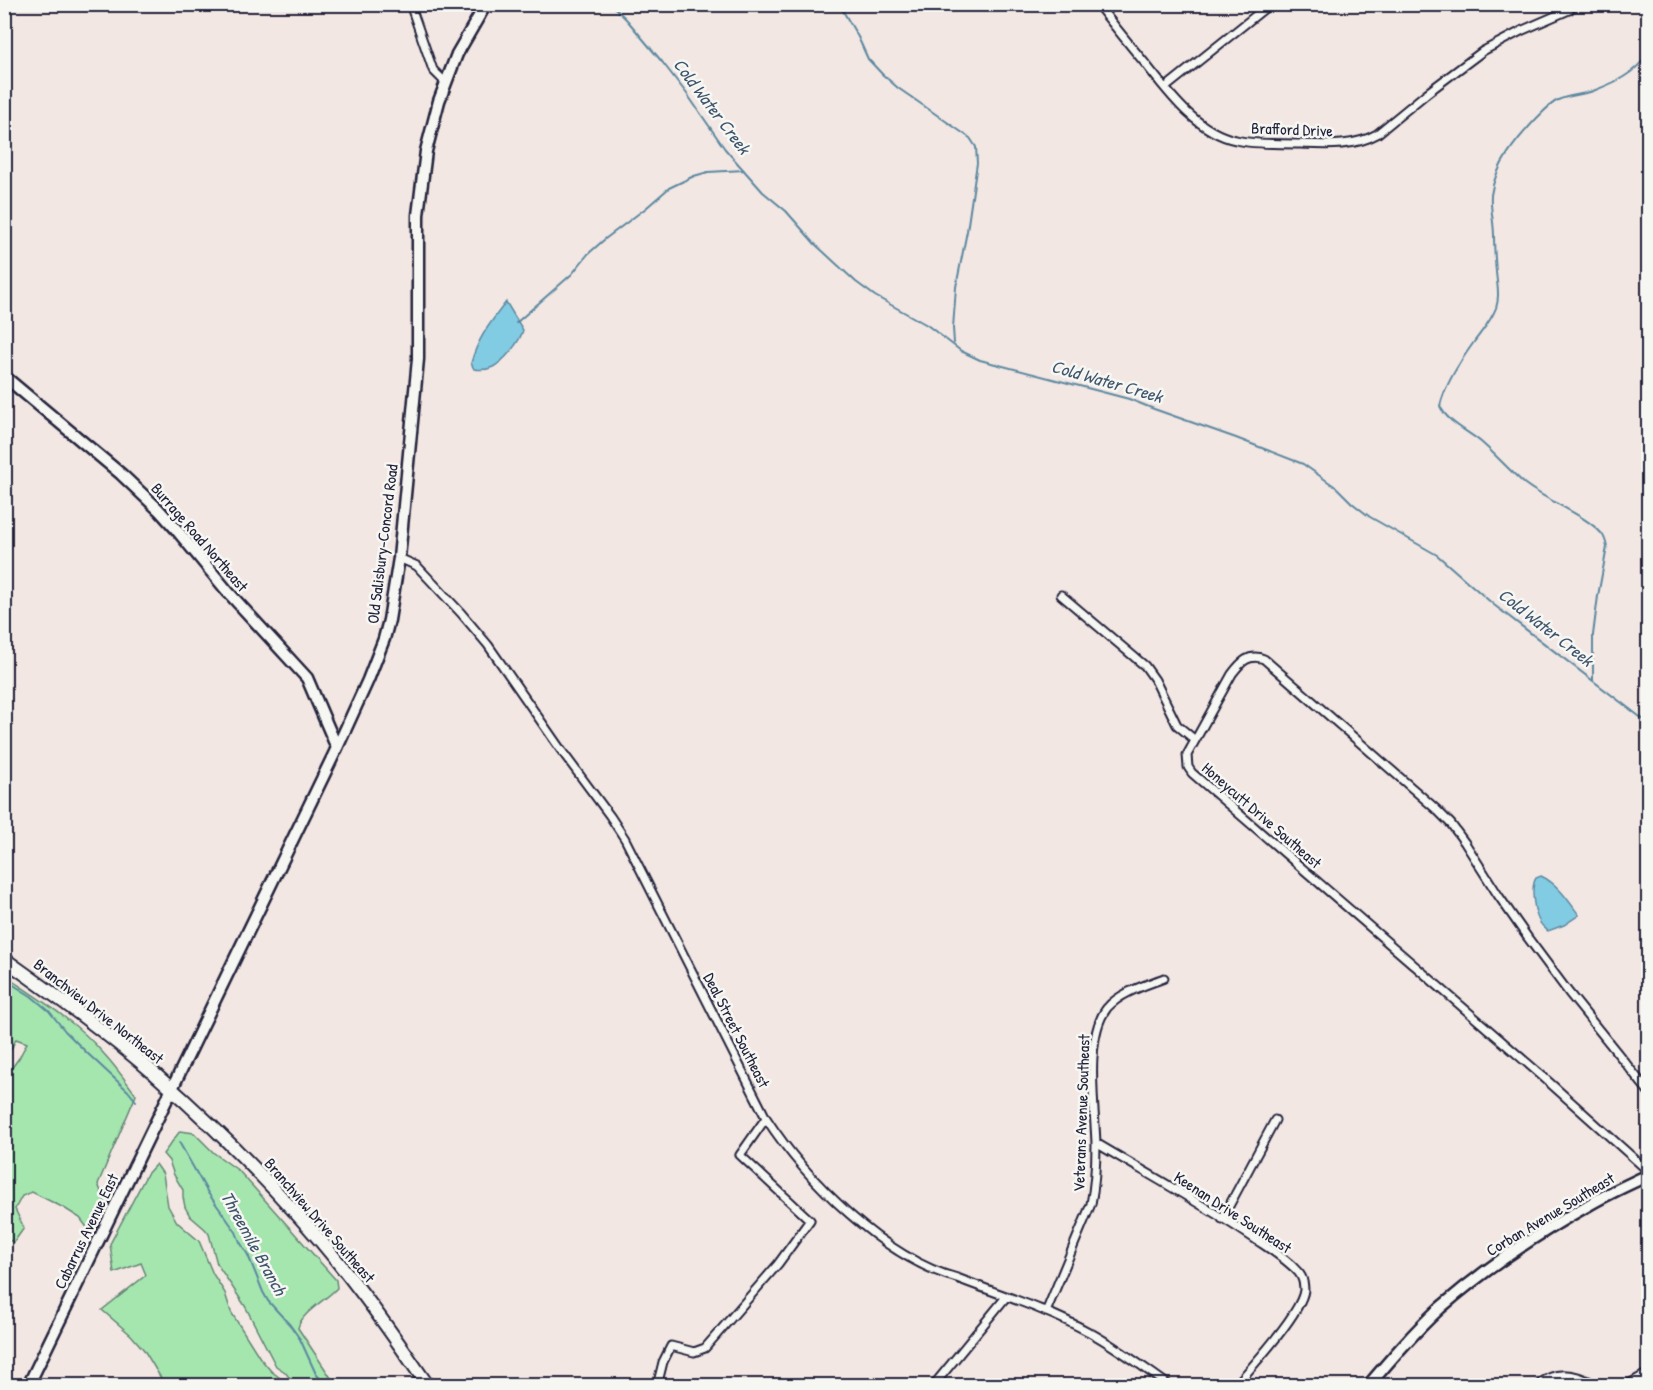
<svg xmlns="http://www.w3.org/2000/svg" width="1653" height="1390" viewBox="0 0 1653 1390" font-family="'Patrick Hand',sans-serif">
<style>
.green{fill:#a5e6af;stroke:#648475;stroke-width:1.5}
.water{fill:#82cce3;stroke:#5c88a0;stroke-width:1.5}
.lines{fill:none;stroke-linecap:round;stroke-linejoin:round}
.stream{stroke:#5c88a0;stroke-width:2}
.street-casing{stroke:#22223b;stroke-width:11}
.secondary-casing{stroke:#22223b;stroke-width:15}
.primary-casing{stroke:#22223b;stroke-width:16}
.street{stroke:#f6f6f2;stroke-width:7}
.secondary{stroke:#f6f6f2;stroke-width:10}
.primary{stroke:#f6f6f2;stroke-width:12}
.labels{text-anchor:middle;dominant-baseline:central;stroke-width:5;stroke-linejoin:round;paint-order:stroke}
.street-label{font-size:16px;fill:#22223b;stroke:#f6f6f2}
.water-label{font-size:18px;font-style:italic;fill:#3f556d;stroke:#f6f6f2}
</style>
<rect width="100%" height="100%" fill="#f3e7e3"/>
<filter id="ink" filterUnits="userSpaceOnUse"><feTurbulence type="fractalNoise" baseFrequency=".0167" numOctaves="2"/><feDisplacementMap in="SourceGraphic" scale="12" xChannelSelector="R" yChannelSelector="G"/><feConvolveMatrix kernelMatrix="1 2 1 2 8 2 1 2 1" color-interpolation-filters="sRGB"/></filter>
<g filter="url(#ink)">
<!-- green -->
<path class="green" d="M5,976C39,999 77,1022 104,1054C116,1067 126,1081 136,1095L98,1184L105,1201L89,1230L80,1218L64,1208L32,1192L22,1196L15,1209L24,1228L14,1242L5,1239V1077L19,1058L27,1043L16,1039L5,1062Z
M180,1131L194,1133L214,1153L239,1171L336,1280L337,1288C326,1300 301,1313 298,1328L335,1384L338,1385H295L285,1372L276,1366L245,1306L217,1264L209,1234L205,1229L190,1216L185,1207L183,1197V1190L174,1175L169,1161L163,1154Z
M156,1164L163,1174L168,1206L177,1222L199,1241L213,1274L225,1293L231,1312L260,1358L271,1371L284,1381L288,1385H165L144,1350L131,1335L102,1310L146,1275L141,1263L114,1273L110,1244L147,1174Z"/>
<!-- water -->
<path class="water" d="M506,302L523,330C520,342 504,361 493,367C487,370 480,370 474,369L471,363C478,338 490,323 506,302Z
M1541,876C1558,884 1568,900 1579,915L1564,925L1548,931C1547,930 1541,925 1541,924C1534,915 1530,887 1536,878Z"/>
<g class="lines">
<!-- stream -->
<path class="stream" d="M613,4L614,7L627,20L663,63L687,94L725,149L763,192L786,211L815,244L856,282L875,296L927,325L961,351L980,360L1129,399L1154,409L1236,438L1303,464L1337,488L1352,503L1370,517L1437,555L1494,605L1648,723
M839,4L858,37L868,59L882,74L898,88L970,138L976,147L977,163L967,231L956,287L953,328L954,343
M516,323L572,274L588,254L605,239L646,208L669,188L694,176L708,172L744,170
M1593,680V635L1598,596L1607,547C1606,542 1605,538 1602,534C1586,515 1547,501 1525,484C1510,471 1496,455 1481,442C1468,431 1447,422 1440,406C1445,384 1461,360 1474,342C1482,331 1491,321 1496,308C1500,296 1497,284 1496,272C1495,260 1494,248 1494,236C1494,222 1490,209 1491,195C1495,165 1517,139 1537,118C1543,112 1550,104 1558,100C1569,95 1581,95 1593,91C1616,82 1633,75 1648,54
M4,979L31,996L49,1011L65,1031L87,1053L128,1091L136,1101
M179,1142L208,1193L236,1232L240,1242L248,1255L263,1292L268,1301L290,1325L300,1339L316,1374L327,1386"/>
<defs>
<path id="street" d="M410,4L433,70L446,83
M1097,4C1113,24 1128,43 1144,62C1168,92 1196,132 1236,140C1257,145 1280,143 1301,144C1326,145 1354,147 1377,134L1427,93L1483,51L1523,30L1569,10L1575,4
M1165,88L1270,4
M399,558L417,566L461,613L488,645L561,750L610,816L625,839L766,1118C806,1180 884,1258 957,1278C1001,1295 1047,1309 1089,1332C1117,1347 1143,1367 1170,1386
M1061,595L1145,666L1155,680L1177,725L1195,740
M1648,1091L1569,993L1528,938L1498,895L1465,843L1451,824L1436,809L1264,659C1249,653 1241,662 1232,674L1187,755L1188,767L1192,773L1541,1075L1648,1171
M1096,1143C1148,1174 1201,1203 1252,1237C1268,1248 1286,1258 1299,1273C1303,1278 1304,1284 1304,1290C1302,1312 1252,1367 1235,1386
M1222,1219L1275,1120
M1046,1312L1091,1204C1095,1184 1096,1164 1096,1144C1095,1108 1084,1037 1107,1008C1121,992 1146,985 1164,978
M657,1386L663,1362L671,1346L694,1352L705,1348L778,1264L810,1220L740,1155L766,1118
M867,1386L875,1383L881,1384L882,1386
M933,1386L1006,1297
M1537,1386C1556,1368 1578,1374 1598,1386
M1625,1386L1648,1373"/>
<path id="secondary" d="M4,376L121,474L159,510L176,529L228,592L307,678L337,748
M28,1386L337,748L368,680L384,639L389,620L399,558L418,359V215L426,151L439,101L457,54L486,4
M1368,1386C1391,1359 1414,1332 1440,1308C1485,1269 1535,1235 1587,1206C1607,1194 1628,1185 1648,1175"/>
<path id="primary" d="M4,959C56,996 108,1033 156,1075C205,1118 252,1164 295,1212C345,1266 387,1326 428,1386"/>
</defs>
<!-- street casing -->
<use href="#street" class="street-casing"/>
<!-- secondary casing -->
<use href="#secondary" class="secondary-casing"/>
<!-- primary casing -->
<use href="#primary" class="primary-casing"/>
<!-- street -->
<use href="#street" class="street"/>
<!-- secondary -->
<use href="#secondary" class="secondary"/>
<!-- primary -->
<use href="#primary" class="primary"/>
</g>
</g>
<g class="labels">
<!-- street labels -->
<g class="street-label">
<text transform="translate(1292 129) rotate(2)">Brafford Drive</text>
<text transform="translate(200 537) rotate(49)">Burrage Road Northeast</text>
<text transform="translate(382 544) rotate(-83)">Old Salisbury-Concord Road</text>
<text transform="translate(1262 815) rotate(41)">Honeycutt Drive Southeast</text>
<text transform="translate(99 1011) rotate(38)">Branchview Drive Northeast</text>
<text transform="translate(737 1030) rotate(63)">Deal Street Southeast</text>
<text transform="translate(1081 1113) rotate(-88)">Veterans Avenue Southeast</text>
<text transform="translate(1233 1212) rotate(33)">Keenan Drive Southeast</text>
<text transform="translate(1550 1214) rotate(-31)">Corban Avenue Southeast</text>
<text transform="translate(320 1220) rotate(49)">Branchview Drive Southeast</text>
<text transform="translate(86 1231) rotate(-64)">Cabarrus Avenue East</text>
</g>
<!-- water labels -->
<g class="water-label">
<text transform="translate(712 106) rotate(53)">Cold Water Creek</text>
<text transform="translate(1107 381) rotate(16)">Cold Water Creek</text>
<text transform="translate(1546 627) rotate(38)">Cold Water Creek</text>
<text transform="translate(254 1243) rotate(61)">Threemile Branch</text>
</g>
</g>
<!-- margin -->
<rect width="1653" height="1390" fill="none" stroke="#f6f6f2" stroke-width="24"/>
<rect x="12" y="12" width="1629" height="1366" fill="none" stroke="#22223b" stroke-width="2" filter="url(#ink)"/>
</svg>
